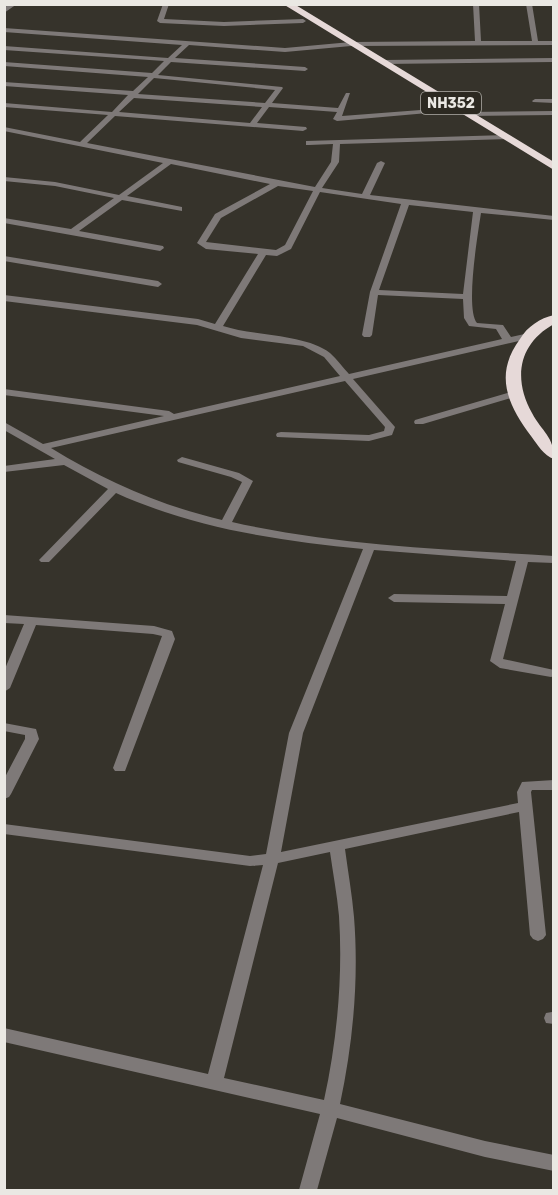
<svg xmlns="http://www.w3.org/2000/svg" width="558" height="1195" viewBox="0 0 558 1195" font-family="Rubik,sans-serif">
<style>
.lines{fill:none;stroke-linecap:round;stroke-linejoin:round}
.lane{fill:#7e7978;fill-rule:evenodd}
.street{fill:#7e7978;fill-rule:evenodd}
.highway{fill:#e6d9d8;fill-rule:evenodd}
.labels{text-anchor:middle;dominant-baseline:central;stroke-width:5;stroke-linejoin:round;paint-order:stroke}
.shield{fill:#2c2921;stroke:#b1afa9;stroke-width:1.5}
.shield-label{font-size:14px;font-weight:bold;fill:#eae8e3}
</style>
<rect width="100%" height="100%" fill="#36332b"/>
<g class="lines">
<!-- lane -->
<path class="lane" d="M163,4H169L164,19L224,22L303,19L306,21L303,23L224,26L160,23L157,21Z
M514,391L518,392V396L423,424H415L414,422L415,420Z"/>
<!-- street -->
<path class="street" d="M9,4H17L4,13V8Z
M473,4H479L481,41H532L526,4H532L538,41H554V45L351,46L285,52L189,45L175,58L305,67L308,69L305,71L171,62L158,75L282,87L283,88L272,103L338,108L346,93H350L342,116L460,107L464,109L462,110L337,121L333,119L337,112L269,107L257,123L306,127L307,129L303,131L115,116L87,143L315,187L331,162L333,144L309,145H306V141L506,135H509V139L340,144L339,162L322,188L362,194L377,163L381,161L385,163L370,195L554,216V220L481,213C478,233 465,309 477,323L503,325L511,337L529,333L534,336L532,338L353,379L395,427L392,435L369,441L277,437L276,435L277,433L281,432L369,435L384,431L385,427L345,381L51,448C105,481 159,505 222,520L242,482L231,477L178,462L177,460L182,457L239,473L253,481L232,522C337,546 446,549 554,556V563L528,562L503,659L554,670V676L551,677L500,668L490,661L505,604L394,602L388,598L394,594L507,596L516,561L374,550L303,733L281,852L518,803L517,792L522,782L554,780V790H532L531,792L546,935L543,939L538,941L533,939L530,935L519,812L345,849C348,872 352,894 354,917C359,979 353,1043 340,1104L485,1141L554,1155V1171L485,1157L337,1118L317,1190H299L320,1114L4,1042V1028L208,1074L263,865L250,866L4,834V824L250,856L266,854L289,733L363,549C279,541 193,528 116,493L49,562H41L39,560L108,489L64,465L4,472V466L55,459L4,430V422L43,444L164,416L4,395V389L169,411L174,414L340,376L324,357L303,346L241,338L197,325L4,301V295L198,319L215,324L258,254L206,249L197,243L215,214L270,184L171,164L127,196L182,207V211L122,200L79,231L163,246L164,248L160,251L4,223V218L71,229L114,198L55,186L4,181V177L55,182L119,195L163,163L4,131V127L80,142L108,115L4,107V103L112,112L128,95L4,86V82L133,91L148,77L4,66V62L152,73L164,61L4,50V46L168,58L182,45L4,32V28L285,48L351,42L475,41ZM154,78L275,90L265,103L138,94ZM134,98L262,107L250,123L119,112ZM278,186L313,191L285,245L276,250L206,242L221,218ZM320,192L401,204L370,292L362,335L364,337H370L372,335L378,295L463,299L464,318L469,326L496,329L502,339L349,374C343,368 337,359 330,353C306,334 253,336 223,326L266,255L277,256L291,249ZM409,205L473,212L463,294L379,290ZM330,852C333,873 337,895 339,916C343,977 337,1041 324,1100L224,1078L278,863Z
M554,58V62L383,64L380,62L383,60Z
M535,99H554V103L533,102L532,101Z
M554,111V115L468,116L464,114L468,112Z
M4,256L158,281L162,284L158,287L4,261Z
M4,615L154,626L172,631L175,639L125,771H115L113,768L162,636L153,634L36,625L10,688L4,692V671L24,624L4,623Z
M4,723L36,729L39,739L11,794L9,797L4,799V779L25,739V735L4,731Z
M552,1012H554V1024L546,1023L544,1018L546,1013Z"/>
<!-- highway -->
<path class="highway" d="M283,4H294L554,162V170Z
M554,315V324C518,344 513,379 532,413C542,432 554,436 554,459C544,456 537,444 531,436C507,404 494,374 520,339C527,327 540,318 554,315Z"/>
</g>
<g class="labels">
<!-- shield labels -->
<rect class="shield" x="421" y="92" width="60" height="22" rx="4.5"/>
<g class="shield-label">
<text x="451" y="103">NH352</text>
</g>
</g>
<!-- border -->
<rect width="558" height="1195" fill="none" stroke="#eae8e3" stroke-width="12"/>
</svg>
